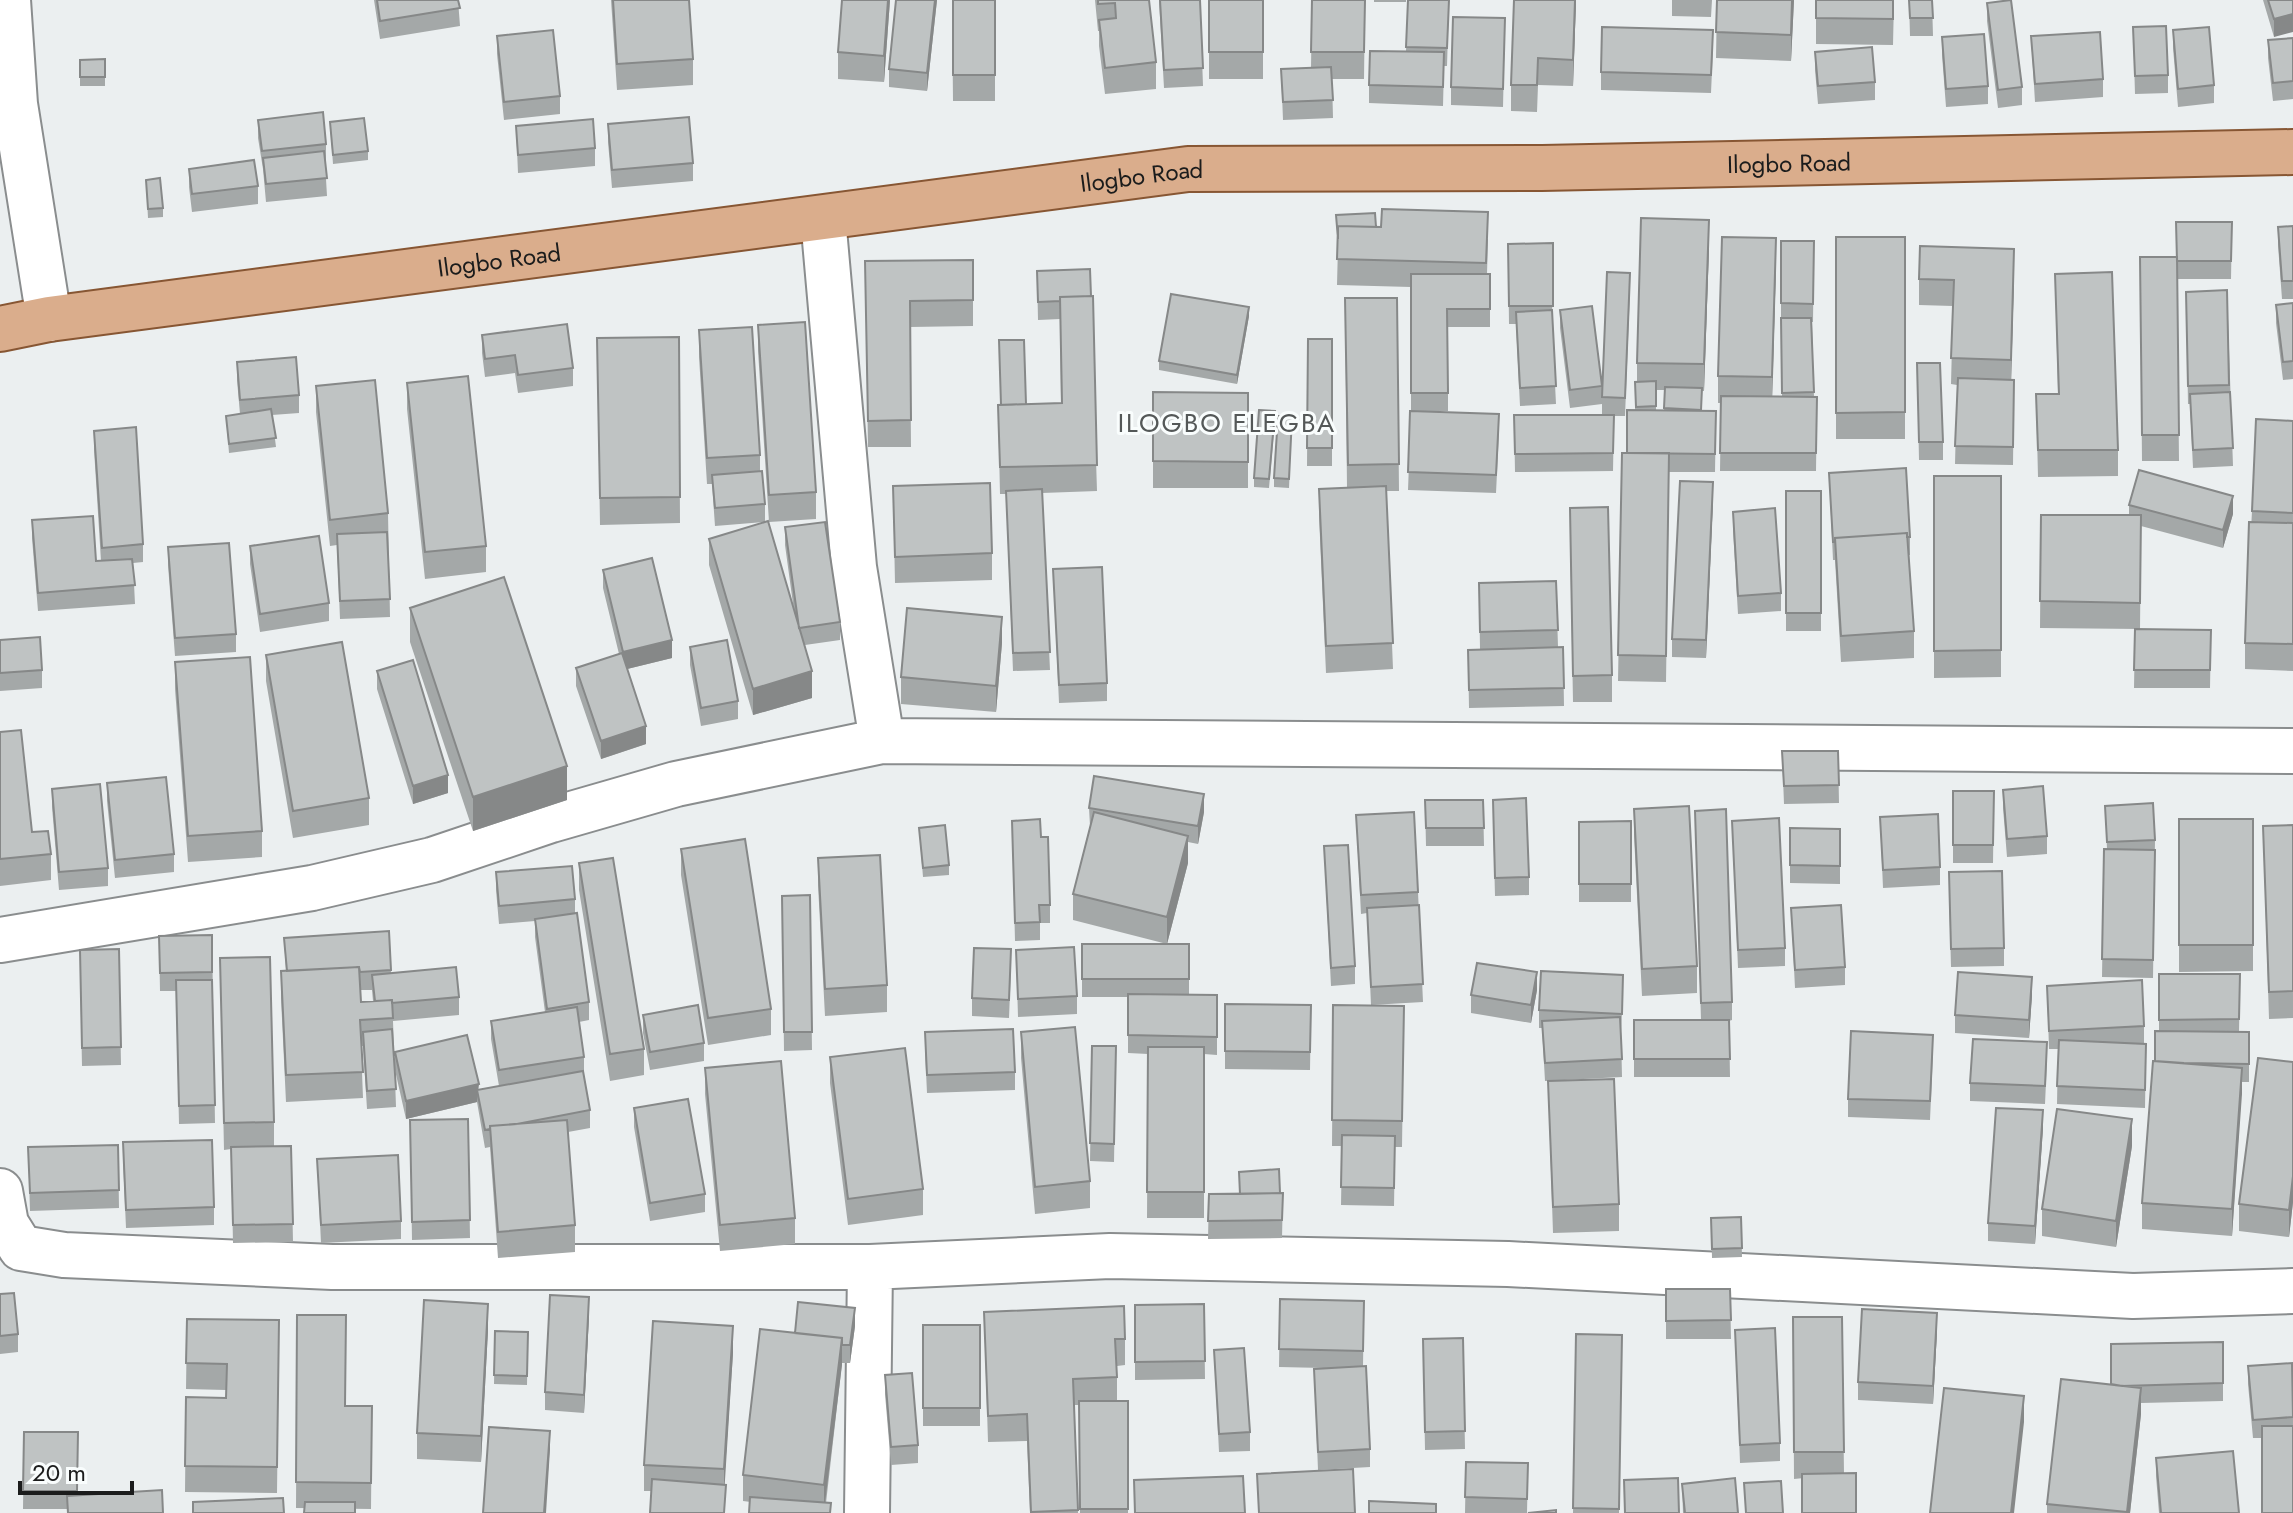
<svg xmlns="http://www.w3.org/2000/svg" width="2293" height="1513" viewBox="0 0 2293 1513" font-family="Jost,sans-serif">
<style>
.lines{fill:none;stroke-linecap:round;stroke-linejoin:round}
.minor-casing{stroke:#8a8d8e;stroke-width:48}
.major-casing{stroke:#875633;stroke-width:48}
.minor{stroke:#fff;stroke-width:44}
.major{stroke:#daad8c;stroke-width:44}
.wall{fill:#a4a8a8;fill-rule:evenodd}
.shaded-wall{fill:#868888}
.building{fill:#bfc3c3;stroke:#868888;stroke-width:2}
.labels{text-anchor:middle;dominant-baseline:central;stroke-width:6;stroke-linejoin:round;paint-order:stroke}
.street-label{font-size:24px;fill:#1b1c1c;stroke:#f9fdfd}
.neighbourhood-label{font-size:26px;letter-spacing:2px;fill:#545858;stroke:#f9fdfd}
</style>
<rect width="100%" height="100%" fill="#ebeff0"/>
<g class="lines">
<defs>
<path id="minor" d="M8,0L15,104L49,319
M823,218L854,567L882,741
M0,940L312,888L432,860L551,820L676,784L882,741L2293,751
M0,1191L6,1224L21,1248L64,1255L332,1267H870L1110,1256L1508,1264L2133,1296L2293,1291
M867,1513L870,1267"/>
<g id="major">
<path id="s1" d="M0,329L49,319L1188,169L1542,168L2293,152"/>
</g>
</defs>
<!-- minor casing -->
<use href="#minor" class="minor-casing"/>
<!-- major casing -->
<use href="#major" class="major-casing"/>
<!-- minor -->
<use href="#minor" class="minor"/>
<!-- major -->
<use href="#major" class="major"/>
</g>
<!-- wall -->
<path class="wall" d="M374,0H458L460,26L380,39Z
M611,0H689L693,59V85L617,90Z
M842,0H890L884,82L838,79V52Z
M896,0H937L927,91L889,87V69Z
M952,0H995V101H953Z
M1095,0H1149L1156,62V89L1105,94L1099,46V31H1098Z
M1159,0H1200L1203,86L1164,88Z
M1209,0H1263V79H1209Z
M1312,0H1365L1364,79H1332L1333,118L1283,120L1281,69L1311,68Z
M1374,0H1406V2H1374Z
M1408,0H1449L1447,66H1444L1443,106L1369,103V85L1406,51Z
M1576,0L1573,86L1538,85L1537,112L1511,111V85Z
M1672,0H1712L1711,17L1672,16Z
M1717,0H1794L1791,61L1716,58Z
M1816,0H1894L1893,45L1816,44Z
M1909,0H1932L1933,36H1910Z
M2263,0H2293L2274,37Z
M1987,3L2022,87V105L1998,108L1987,21Z
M1505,18L1503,107L1451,105V87Z
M2133,27L2168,75V93L2135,94Z
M2173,30L2214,85V103L2178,107L2173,48Z
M497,36L560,96V114L504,120L497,54Z
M2031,36L2103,79V97L2035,102Z
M1942,37L1988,86V104L1946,107L1942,55Z
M2293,38V99L2273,101L2268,58V40Z
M1713,48L1711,93L1601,90V72Z
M1815,52L1875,82V100L1818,104L1815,70Z
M105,59V86H80V60Z
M258,120L326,144V162H325L327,196L266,202L263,169L258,138Z
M330,122L368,151V160L333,164Z
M608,124L693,163V181L612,188L608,142Z
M516,126L595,148V166L518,173Z
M189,169L258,186V204L192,212L189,187Z
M146,180L163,208V217L148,218Z
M1336,215L1376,227L1488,239L1487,274H1490V327H1448V411H1422L1499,432L1496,493L1408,490L1411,411V287L1337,285L1338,246Z
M2232,222L2231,279H2177L2179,461H2142L2140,257H2176Z
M2293,226V299H2282L2278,245V227Z
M1836,237H1905V439H1836Z
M1781,241H1814L1813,322H1812L1814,397H1817L1816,471H1720L1721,403H1718V376L1776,264L1772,396H1782L1781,336Z
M1553,243L1552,324L1556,404L1520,406L1516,324H1509L1508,244Z
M1709,247L1704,391H1702L1701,411H1716L1715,472H1669L1666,682L1618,681L1622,453H1627L1635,410V382L1637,381V363ZM1656,390H1665L1664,411H1656Z
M973,260V326L910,327L911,447H868L865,261Z
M1090,269L1097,491L1042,493L1050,670L1013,671L1006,494H1000L998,405L1061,403L1060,319L1038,320L1037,271Z
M2055,274L2118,450V476L2038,477L2036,394H2058Z
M2014,276L2011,380H2014L2013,465L1955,464L1957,385L1951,384L1953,306L1919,305V279Z
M2227,290L2233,466L2193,468L2190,404H2188L2186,292Z
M1630,291L1625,416H1614L1613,471L1515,472L1514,415H1602V404L1570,408L1560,328V310L1602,386Z
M1345,298H1397L1399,491H1386L1393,669L1326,673L1319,515V489L1347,488Z
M2293,303V379L2283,380L2276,323V305Z
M1249,316L1237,384L1159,370V361Z
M758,325L816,492V519L769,522L758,351Z
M699,330L760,455V471L765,504V522L715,526L712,484H707L699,357Z
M482,335L573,368V386L518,393L515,373L485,377L482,353Z
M679,337L680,523L600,525L597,338Z
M1308,339H1332V466H1307Z
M237,362L299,395V413L272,415L276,447L229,453L226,416L240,414L237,380Z
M1917,363L1943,442V460H1919Z
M407,383L486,546V572L425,579L407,409Z
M316,386L388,513L390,617L340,619L337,545L330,546L316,412Z
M1153,392L1248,393V488H1153Z
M1292,417L1289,488L1274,487V478Z
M1275,420L1269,488L1254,487V478Z
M2293,421V671L2245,669V643L2252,511Z
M94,431L143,544V562L133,563L135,604L38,611L32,538V520L96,561H101L94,449Z
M1829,473L1910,537V555H1909L1914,631V658L1841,662L1835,560H1833Z
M1934,476H2001V677L1934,678Z
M893,486L992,553V580L895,583Z
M1786,491H1821V631H1786Z
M1713,500L1706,658L1672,657V639Z
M2129,505L2233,514L2223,548L2141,526L2140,629L2040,628L2041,515H2129Z
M1733,512L1781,593V611L1738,614L1733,530Z
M785,527L840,622V640L805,645L812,698L753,715L709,565V539L794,611L785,545Z
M1570,534L1612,675V702H1573Z
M250,546L329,603V621L260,632L250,564Z
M168,547L236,634V652L175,656L168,565Z
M1053,569L1107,683V701L1059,703Z
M603,570L672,658L627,669L646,744L601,759L576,686V668L619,654L603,588Z
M1556,581L1558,647H1563L1564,706L1469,708L1468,650L1480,649L1479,583Z
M410,608L567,800L473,831L410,642Z
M2135,629L2211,630L2210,688H2134Z
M0,640L42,670V688L0,691Z
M1002,643L996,712L901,704V677Z
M690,647L738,701V719L701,726L690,665Z
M266,655L369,798V825L293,838L266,681Z
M175,662L262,831V857L188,862L175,689Z
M377,671L448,793L413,804L377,689Z
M0,732L32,832L51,854V880L0,886Z
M1782,751H1838L1839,803L1784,804Z
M107,783L174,854V872L115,878L107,801Z
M52,789L108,868V886L59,890L52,807Z
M2003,790L2047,836V854L2007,857L2003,808Z
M1953,791H1994L1993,863H1953Z
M1425,800H1483L1484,846H1426Z
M2105,806L2155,840L2153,978L2102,977L2104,849H2107Z
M1089,808L1204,812L1198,844L1188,842V863L1167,944L1073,920V894L1090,826Z
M1634,809L1697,966V993L1642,996L1634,835Z
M1695,811L1732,1002V1020L1729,1021L1730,1077H1634V1020H1701Z
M1356,815L1418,892L1423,1002L1371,1005L1367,913L1361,914Z
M1880,817L1940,867V885L1883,888Z
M1493,818L1529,877V895L1495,896Z
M2179,819H2253V971L2179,972Z
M1012,821L1041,837L1050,905V923H1040V940L1015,941Z
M1631,821V902H1579V822Z
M1732,821L1785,948V966L1738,968Z
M2293,825V1018L2269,1019L2263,826Z
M919,828L949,865V875L923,877Z
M1790,828L1840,829V884L1790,883Z
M1324,846L1355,966V984L1331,986Z
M681,849L771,1009V1035L708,1045L681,875Z
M818,858L887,985V1012L825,1016L818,885Z
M579,863L644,1049V1075L610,1081L579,890Z
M496,872L575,899V913L589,1002V1020L579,1022L584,1057V1075L590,1110V1128L568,1132L575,1225V1252L498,1258L490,1147L485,1148L477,1102L406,1119L395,1070V1052L479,1090L499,1086L491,1039V1021L545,1012L535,937V921L499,924L496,890Z
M1949,890L2004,948V966L1951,967Z
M810,895L812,1050L784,1051L782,896Z
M1791,908L1845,967V985L1795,988Z
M389,931L391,973L459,997V1015L393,1021L396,1107L367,1109L363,1046H361L363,1098L286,1102L281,998V971H286L284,938ZM360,990H372L373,1001L361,1002Z
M212,935L215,1123L179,1124L176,991H160L159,936Z
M1082,944H1189V994L1217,995V1055L1204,1054V1218H1147L1148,1054L1128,1053V997H1082Z
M119,949L121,1065L82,1066L80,969Z
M1016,950L1077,996V1014L1018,1017Z
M220,958L274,1122V1146H291L293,1242L233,1243L231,1149L224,1150Z
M1011,967L1009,1018L972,1016V998Z
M2159,974H2240L2239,1032H2249V1082H2242L2232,1236L2142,1229V1203L2155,1061L2159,1031Z
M2047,986L2144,1026V1044H2146L2145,1108L2057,1104L2058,1049H2049Z
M1537,990L1531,1023L1471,1013V995Z
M1623,993L1621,1032L1622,1077L1545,1081L1542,1028H1539V1010Z
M2032,995L2029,1038L1955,1033V1015Z
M1225,1004L1311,1005L1310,1070L1225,1069Z
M1333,1005L1404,1006L1402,1147H1395L1394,1206L1341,1205L1342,1146H1332Z
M643,1015L704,1043V1061L650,1070L643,1033Z
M1021,1032L1090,1181V1208L1035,1214L1021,1058Z
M1092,1046H1116L1114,1162L1090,1161Z
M925,1050L1015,1072V1090L927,1093Z
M1933,1053L1930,1120L1848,1117V1099Z
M830,1057L923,1189V1215L848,1225L830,1083Z
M2047,1060L2045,1104L1970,1101V1083Z
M2293,1062V1202L2289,1237L2239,1231V1204Z
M705,1068L795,1218V1244L720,1251L705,1094Z
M1548,1081L1619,1204V1231L1553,1233Z
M634,1108L705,1194V1212L650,1221L634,1127Z
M468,1119L470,1238L412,1240L410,1120Z
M2043,1128L2035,1244L1988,1241V1223Z
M118,1145L119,1208L30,1211L28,1147Z
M2132,1146L2116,1247L2042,1236V1209Z
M317,1159L401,1221V1239L321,1243Z
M123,1160L214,1207V1225L126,1228Z
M1239,1172L1280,1193H1283L1282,1238L1208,1239L1209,1194H1240Z
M1741,1217L1742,1257L1712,1258L1711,1218Z
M1666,1289H1730L1731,1339H1666Z
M0,1294L18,1334V1352L0,1354Z
M1280,1299L1364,1301L1363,1366L1370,1449V1467L1318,1470L1314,1369L1324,1368L1279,1367Z
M1204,1304L1205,1379L1135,1380V1305Z
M984,1312L1125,1339V1365L1117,1366V1401H1128V1513H1080L1079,1405H1074L1078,1513H1030L1027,1441L988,1442Z
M297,1315L345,1406H372L371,1509L296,1508Z
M589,1315L584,1413L545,1410V1392Z
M1793,1317H1842L1844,1474L1794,1479Z
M187,1319L279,1320L277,1493L185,1492L186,1397L226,1398V1390L186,1389Z
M923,1325H980V1426H923Z
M855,1326L850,1363H842L826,1503L831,1513L743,1501V1475L795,1333Z
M488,1330L481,1462L417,1459V1433Z
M1735,1330L1780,1443V1461L1740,1463Z
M495,1331L528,1332L527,1385L494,1384Z
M1937,1331L1933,1404L1858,1400V1382Z
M1576,1334L1622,1335L1619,1513H1573Z
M1463,1338L1465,1449L1425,1450L1423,1339Z
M2223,1342V1401L2141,1403V1414L2130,1513H2047V1504L2111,1384Z
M1214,1350L1250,1432V1451L1219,1452Z
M733,1353L724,1485L725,1513H650L652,1491H644V1465Z
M2248,1366L2293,1374V1513L2262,1438H2253L2248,1384Z
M885,1375L918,1445V1463L891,1465L885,1394Z
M24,1432H78L77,1495L163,1513H67V1509H23Z
M2156,1458L2239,1513H2159L2156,1476Z
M1466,1462L1528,1463L1527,1513H1465Z
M1682,1484L1738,1513H1683Z"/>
<!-- shaded-wall -->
<path class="shaded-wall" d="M888,0H890L884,82V56Z
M935,0H937L927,91V73Z
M1575,0H1576L1573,86V60Z
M1792,0H1794L1791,61V35Z
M2293,14V32L2274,37V19Z
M1709,220V247L1704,391V364Z
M1776,238V264L1772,404V377Z
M2014,249V276L2011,386V360Z
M1249,307V316L1237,384V375Z
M1713,482V500L1706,658V640Z
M2233,496V514L2223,548V530Z
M1002,617V643L996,712V686Z
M672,640V658L623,670V652Z
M812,671V698L753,715V689Z
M646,726V744L601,759V741Z
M567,766V800L473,831V797Z
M448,775V793L413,804V786Z
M1204,794V812L1198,844V826Z
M1188,836V863L1167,944V917Z
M1537,972V990L1531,1023V1005Z
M2032,977V995L2029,1038V1020Z
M2242,1068V1094L2232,1236V1209Z
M479,1084L477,1102L406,1119V1101Z
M2043,1110V1128L2035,1244V1226Z
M2132,1119V1146L2116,1247V1221Z
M2293,1176V1202L2289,1237V1210Z
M589,1297V1315L584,1413V1395Z
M488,1304V1330L481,1462V1436Z
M855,1308V1326L850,1363V1345Z
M1937,1313V1331L1933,1404V1386Z
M733,1326V1353L724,1496V1469Z
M842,1338V1365L824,1511V1485Z
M2141,1388V1414L2130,1513H2127Z
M2024,1396V1422L2014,1513H2011Z
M550,1431V1449L546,1513H544Z"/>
<!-- building -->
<path class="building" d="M377,0H458L460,8L380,21Z
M613,0H689L693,59L617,64Z
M842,0H888L884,56L838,52Z
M896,0H935L927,73L889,69Z
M953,0H995V75H953Z
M1098,0H1149L1156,62L1105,68L1099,20L1116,18L1115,3L1098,4Z
M1160,0H1200L1203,68L1164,70Z
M1209,0H1263V52H1209Z
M1312,0H1365L1364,52H1311Z
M1408,0H1449L1447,48L1406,47Z
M1514,0H1575L1573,60L1538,58L1537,85H1511Z
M1717,0H1792L1791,35L1716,32Z
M1816,0H1893V19L1816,18Z
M1909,0H1932L1933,18H1910Z
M2011,0L2022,87L1998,90L1987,3Z
M2268,0H2293V14L2274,19Z
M1453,17L1505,18L1503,89L1451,87Z
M2166,26L2168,75L2135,76L2133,27Z
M1602,27L1713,30L1711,75L1601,72Z
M2209,27L2214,85L2178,89L2173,30Z
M553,30L560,96L504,102L497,36Z
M2100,32L2103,79L2035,84L2031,36Z
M1984,34L1988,86L1946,89L1942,37Z
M2293,38V81L2273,83L2268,40Z
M1872,47L1875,82L1818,86L1815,52Z
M1370,51L1444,52L1443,87L1369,85Z
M105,59V77H80V60Z
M1331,67L1333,100L1283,102L1281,69Z
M323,112L326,144L262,151L258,120Z
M689,117L693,163L612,170L608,124Z
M364,118L368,151L333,155L330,122Z
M593,119L595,148L518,155L516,126Z
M324,151L327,178L266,184L263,158Z
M254,160L258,186L192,194L189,169Z
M160,178L163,208L148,209L146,180Z
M1382,209L1488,212L1486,263L1337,259L1338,226L1381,227Z
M1375,213L1376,227L1338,226V239L1336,215Z
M1641,218L1709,220L1704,364L1637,363Z
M2176,222H2232L2231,261H2177Z
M2293,226V281H2282L2278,227Z
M1722,237L1776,238L1772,377L1718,376Z
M1836,237H1905V412L1836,413Z
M1781,241H1814L1813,304L1781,303Z
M1553,243V306H1509L1508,244Z
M1920,246L2014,249L2011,360L1951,358L1954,280L1919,279Z
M2140,257H2177L2179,435H2142Z
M973,260V300L910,301L911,420L868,421L865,261Z
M1090,269L1091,296L1060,297V301L1038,302L1037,271Z
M1607,272L1630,273L1625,398L1602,397Z
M2112,272L2118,450H2038L2036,394H2059L2055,274Z
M1411,274H1490V309H1447L1448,393H1411Z
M2227,290L2229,385L2188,386L2186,292Z
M1171,294L1249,307L1237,375L1159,361Z
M1093,296L1097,465L1000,467L998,405L1062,403L1060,297Z
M1345,298H1397L1399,464L1348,465Z
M2293,303V361L2283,362L2276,305Z
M1592,306L1602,386L1570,390L1560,310Z
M1552,310L1556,386L1520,388L1516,312Z
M1781,318H1811L1814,392L1782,393Z
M805,322L816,492L769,495L758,325Z
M567,324L573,368L518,375L515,355L485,359L482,335Z
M752,327L760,455L707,458L699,330Z
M679,337L680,497L600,498L597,338Z
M1308,339H1332V448H1307Z
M999,340H1024L1026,404L1001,405Z
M296,357L299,395L240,400L237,362Z
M1917,363H1940L1943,442H1919Z
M468,376L486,546L425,552L407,383Z
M1958,378L2014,380L2013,447L1955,446Z
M375,380L388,513L330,520L316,386Z
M1656,381V406L1636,407L1635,382Z
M1665,387L1702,388L1701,410L1664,408Z
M1153,392L1248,393V462L1153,461Z
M2230,392L2233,448L2193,450L2190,394Z
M1721,396L1817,397L1816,453H1720Z
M271,409L276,438L229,444L226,416Z
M1259,410L1275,411L1269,479L1254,478Z
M1627,410L1716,411L1715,454L1627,453Z
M1410,411L1499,414L1496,475L1408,472Z
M1514,415H1614L1613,453L1515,454Z
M1278,416L1292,417L1289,479L1274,478Z
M2256,419L2293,421V513L2252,511Z
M136,427L143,544L102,548L94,431Z
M1622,453H1669L1666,656L1618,655Z
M1906,468L1910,537H1907V533L1835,538V542H1833L1829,473Z
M2139,470L2233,496L2223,530L2129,505Z
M762,471L765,504L715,508L712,475Z
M1934,476H2001V650L1934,651Z
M1680,481L1713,482L1706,640L1672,639Z
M990,483L992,553L895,557L893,486Z
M1386,486L1393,643L1326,646L1319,489Z
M1042,489L1050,652L1013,653L1006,491Z
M1786,491H1821V613H1786Z
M1608,507L1612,675L1573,676L1570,508Z
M1775,508L1781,593L1738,596L1733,512Z
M2041,515H2141L2140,603L2040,601Z
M93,516L96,561L132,559L135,585L38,593L32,520Z
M768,521L812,671L753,689L709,539Z
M825,522L840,622L799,628L785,527Z
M2249,522L2293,523V644L2245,643Z
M387,532L390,599L340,601L337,534Z
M1907,533L1914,631L1841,636L1835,538Z
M319,536L329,603L260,614L250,546Z
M229,543L236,634L175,638L168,547Z
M652,558L672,640L623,652L603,570Z
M1102,567L1107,683L1059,685L1053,569Z
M504,577L567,766L473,797L410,608Z
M1556,581L1558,630L1480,632L1479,583Z
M907,608L1002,617L996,686L901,677Z
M2135,629L2211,630L2210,670H2134Z
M40,637L42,670L0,673V640Z
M727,640L738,701L701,708L690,647Z
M342,642L369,798L293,811L266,655Z
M1563,647L1564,688L1469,690L1468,650Z
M622,653L646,726L601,741L576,668Z
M250,657L262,831L188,836L175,662Z
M413,660L448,775L413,786L377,671Z
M21,730L32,832L48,831L51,854L0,859V732Z
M1782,751H1838L1839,785L1784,786Z
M1094,776L1204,794L1198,826L1089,808Z
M166,777L174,854L115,860L107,783Z
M100,784L108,868L59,872L52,789Z
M2043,786L2047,836L2007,839L2003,790Z
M1953,791H1994L1993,845H1953Z
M1526,798L1529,877L1495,878L1493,800Z
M1425,800H1483L1484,828H1426Z
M2153,803L2155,840L2107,842L2105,806Z
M1689,806L1697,966L1642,969L1634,809Z
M1726,809L1732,1002L1701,1003L1695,811Z
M1094,812L1188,836L1167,917L1073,894Z
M1414,812L1418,892L1361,895L1356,815Z
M1938,814L1940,867L1883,870L1880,817Z
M1779,818L1785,948L1738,950L1732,821Z
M1040,819L1041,837H1048L1050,905H1039L1040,922L1015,923L1012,821Z
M2179,819H2253V945H2179Z
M1631,821V884H1579V822Z
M945,825L949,865L923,868L919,828Z
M2293,825V991L2269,992L2263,826Z
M1790,828L1840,829V866L1790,865Z
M745,839L771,1009L708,1018L681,849Z
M1348,845L1355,966L1331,968L1324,846Z
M2104,849L2155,850L2153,960L2102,959Z
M880,855L887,985L825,989L818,858Z
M613,858L644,1049L610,1054L579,863Z
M572,866L575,899L499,906L496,872Z
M2002,871L2004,948L1951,949L1949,872Z
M810,895L812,1032H784L782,896Z
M1419,905L1423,984L1371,987L1367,908Z
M1841,905L1845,967L1795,970L1791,908Z
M577,913L589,1002L547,1009L535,919Z
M389,931L391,970L360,972L359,967L287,971L284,938Z
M212,935V972L160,973L159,936Z
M1082,944H1189V979H1082Z
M1074,947L1077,996L1018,999L1016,950Z
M974,948L1011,949L1009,1000L972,998Z
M119,949L121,1047L82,1048L80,950Z
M270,957L274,1122L224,1123L220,958Z
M1477,963L1537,972L1531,1005L1471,995Z
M359,967L361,1002L392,1000L393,1018L360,1020L363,1072L286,1075L281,971Z
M456,967L459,997L392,1003V1000L375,1001L372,975Z
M1541,971L1623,975L1622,1014L1539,1010Z
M1958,972L2032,977L2029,1020L1955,1015Z
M2159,974H2240L2239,1019L2159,1020Z
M176,980H212L215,1105L179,1106Z
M2142,980L2144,1026L2049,1031L2047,986Z
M1128,994L1217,995V1037L1128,1035Z
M1225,1004L1311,1005L1310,1052L1225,1051Z
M698,1005L704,1043L650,1052L643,1015Z
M1333,1005L1404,1006L1402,1121L1332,1120Z
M577,1007L584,1057L499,1070L491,1021Z
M1620,1017L1622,1059L1545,1063L1542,1021Z
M1634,1020H1729L1730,1059H1634Z
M1075,1027L1090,1181L1035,1187L1021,1032Z
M392,1029L396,1089L367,1091L363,1032Z
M1013,1029L1015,1072L927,1075L925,1032Z
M1851,1031L1933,1035L1930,1101L1848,1099Z
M2155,1031L2249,1032V1064L2184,1063L2155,1061Z
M467,1035L479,1084L406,1101L395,1052Z
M1973,1039L2047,1042L2045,1086L1970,1083Z
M2059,1040L2146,1044L2145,1090L2057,1086Z
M1092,1046H1116L1114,1144L1090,1143Z
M1148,1047H1204V1192H1147Z
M905,1048L923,1189L848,1199L830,1057Z
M2258,1058L2293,1062V1176L2289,1210L2239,1204Z
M781,1061L795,1218L720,1225L705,1068Z
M2153,1061L2242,1068L2232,1209L2142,1203Z
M583,1071L590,1110L517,1124L490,1126V1129L485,1130L477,1090Z
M1614,1079L1619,1204L1553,1207L1548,1081Z
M688,1099L705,1194L650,1203L634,1108Z
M1996,1108L2043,1110L2035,1226L1988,1223Z
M2057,1109L2132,1119L2116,1221L2042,1209Z
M468,1119L470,1220L412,1222L410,1120Z
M567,1120L575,1225L498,1232L490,1126Z
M1342,1135L1395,1136L1394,1188L1341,1187Z
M212,1140L214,1207L126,1210L123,1142Z
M118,1145L119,1190L30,1193L28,1147Z
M291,1146L293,1224L233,1225L231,1147Z
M398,1155L401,1221L321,1225L317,1159Z
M1279,1169L1280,1193L1240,1194L1239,1172Z
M1283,1193L1282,1220L1208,1221L1209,1194Z
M1741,1217L1742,1248L1712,1249L1711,1218Z
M1666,1289H1730L1731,1320L1666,1321Z
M14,1293L18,1334L0,1336V1294Z
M550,1295L589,1297L584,1395L545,1392Z
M1280,1299L1364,1301L1363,1351L1279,1349Z
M424,1300L488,1304L481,1436L417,1433Z
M798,1302L855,1308L850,1345H842V1338L795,1333Z
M1204,1304L1205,1361L1135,1362V1305Z
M1124,1306L1125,1339H1115L1117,1377L1073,1379L1078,1510L1031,1512L1027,1414L988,1416L984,1312Z
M1862,1309L1937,1313L1933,1386L1858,1382Z
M297,1315H346L345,1406H372L371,1483L296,1482Z
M1793,1317H1842L1844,1452H1794Z
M187,1319L279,1320L277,1467L185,1466L186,1397L226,1398L227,1364L186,1363Z
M653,1321L733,1326L724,1469L644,1465Z
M923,1325H980V1408H923Z
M1775,1328L1780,1443L1740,1445L1735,1330Z
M760,1329L842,1338L824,1485L743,1475Z
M495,1331L528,1332L527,1376L494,1375Z
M1576,1334L1622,1335L1619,1509L1573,1508Z
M1463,1338L1465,1431L1425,1432L1423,1339Z
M2223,1342V1383L2122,1386L2111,1384V1344Z
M1244,1348L1250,1432L1219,1434L1214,1350Z
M2292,1363L2293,1417L2253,1420L2248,1366Z
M1366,1366L1370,1449L1318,1452L1314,1369Z
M912,1373L918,1445L891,1447L885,1375Z
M2061,1379L2141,1388L2127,1512L2047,1504Z
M1944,1388L2024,1396L2011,1513H1930Z
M1079,1401H1128V1509H1080Z
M2262,1426H2293V1513H2262Z
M489,1427L550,1431L544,1513H483Z
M24,1432H78L77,1491H23Z
M2233,1451L2239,1513H2161L2156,1458Z
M1466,1462L1528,1463L1527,1499L1465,1497Z
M1353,1469L1355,1513H1259L1257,1474Z
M1856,1473V1513H1802V1474Z
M1243,1476L1245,1513H1135L1134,1480Z
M1678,1478L1679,1513H1625L1624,1480Z
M1735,1478L1738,1513H1685L1682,1484Z
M652,1479L726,1485L724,1513H650Z
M1781,1481L1783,1513H1746L1744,1483Z
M162,1490L163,1513H68L67,1496Z
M750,1497L831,1503L830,1513H749Z
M283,1498L284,1513H193V1502Z
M1369,1501L1436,1504V1513H1369Z
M305,1502H355V1513H304Z
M1556,1510V1513H1528Z"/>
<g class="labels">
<!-- street labels -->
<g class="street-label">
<text stroke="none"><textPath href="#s1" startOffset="1800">Ilogbo Road</textPath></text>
<text stroke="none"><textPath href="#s1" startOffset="1152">Ilogbo Road</textPath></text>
<text stroke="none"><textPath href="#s1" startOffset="504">Ilogbo Road</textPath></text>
</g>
<!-- neighbourhood labels -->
<g class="neighbourhood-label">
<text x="1227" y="423">ILOGBO ELEGBA</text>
</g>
</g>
<!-- scale -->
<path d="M20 1481v12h112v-12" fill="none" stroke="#1b1c1c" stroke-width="4"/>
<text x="32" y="1481" font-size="24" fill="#1b1c1c" stroke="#f9fdfd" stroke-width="6" paint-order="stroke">20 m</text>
</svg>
